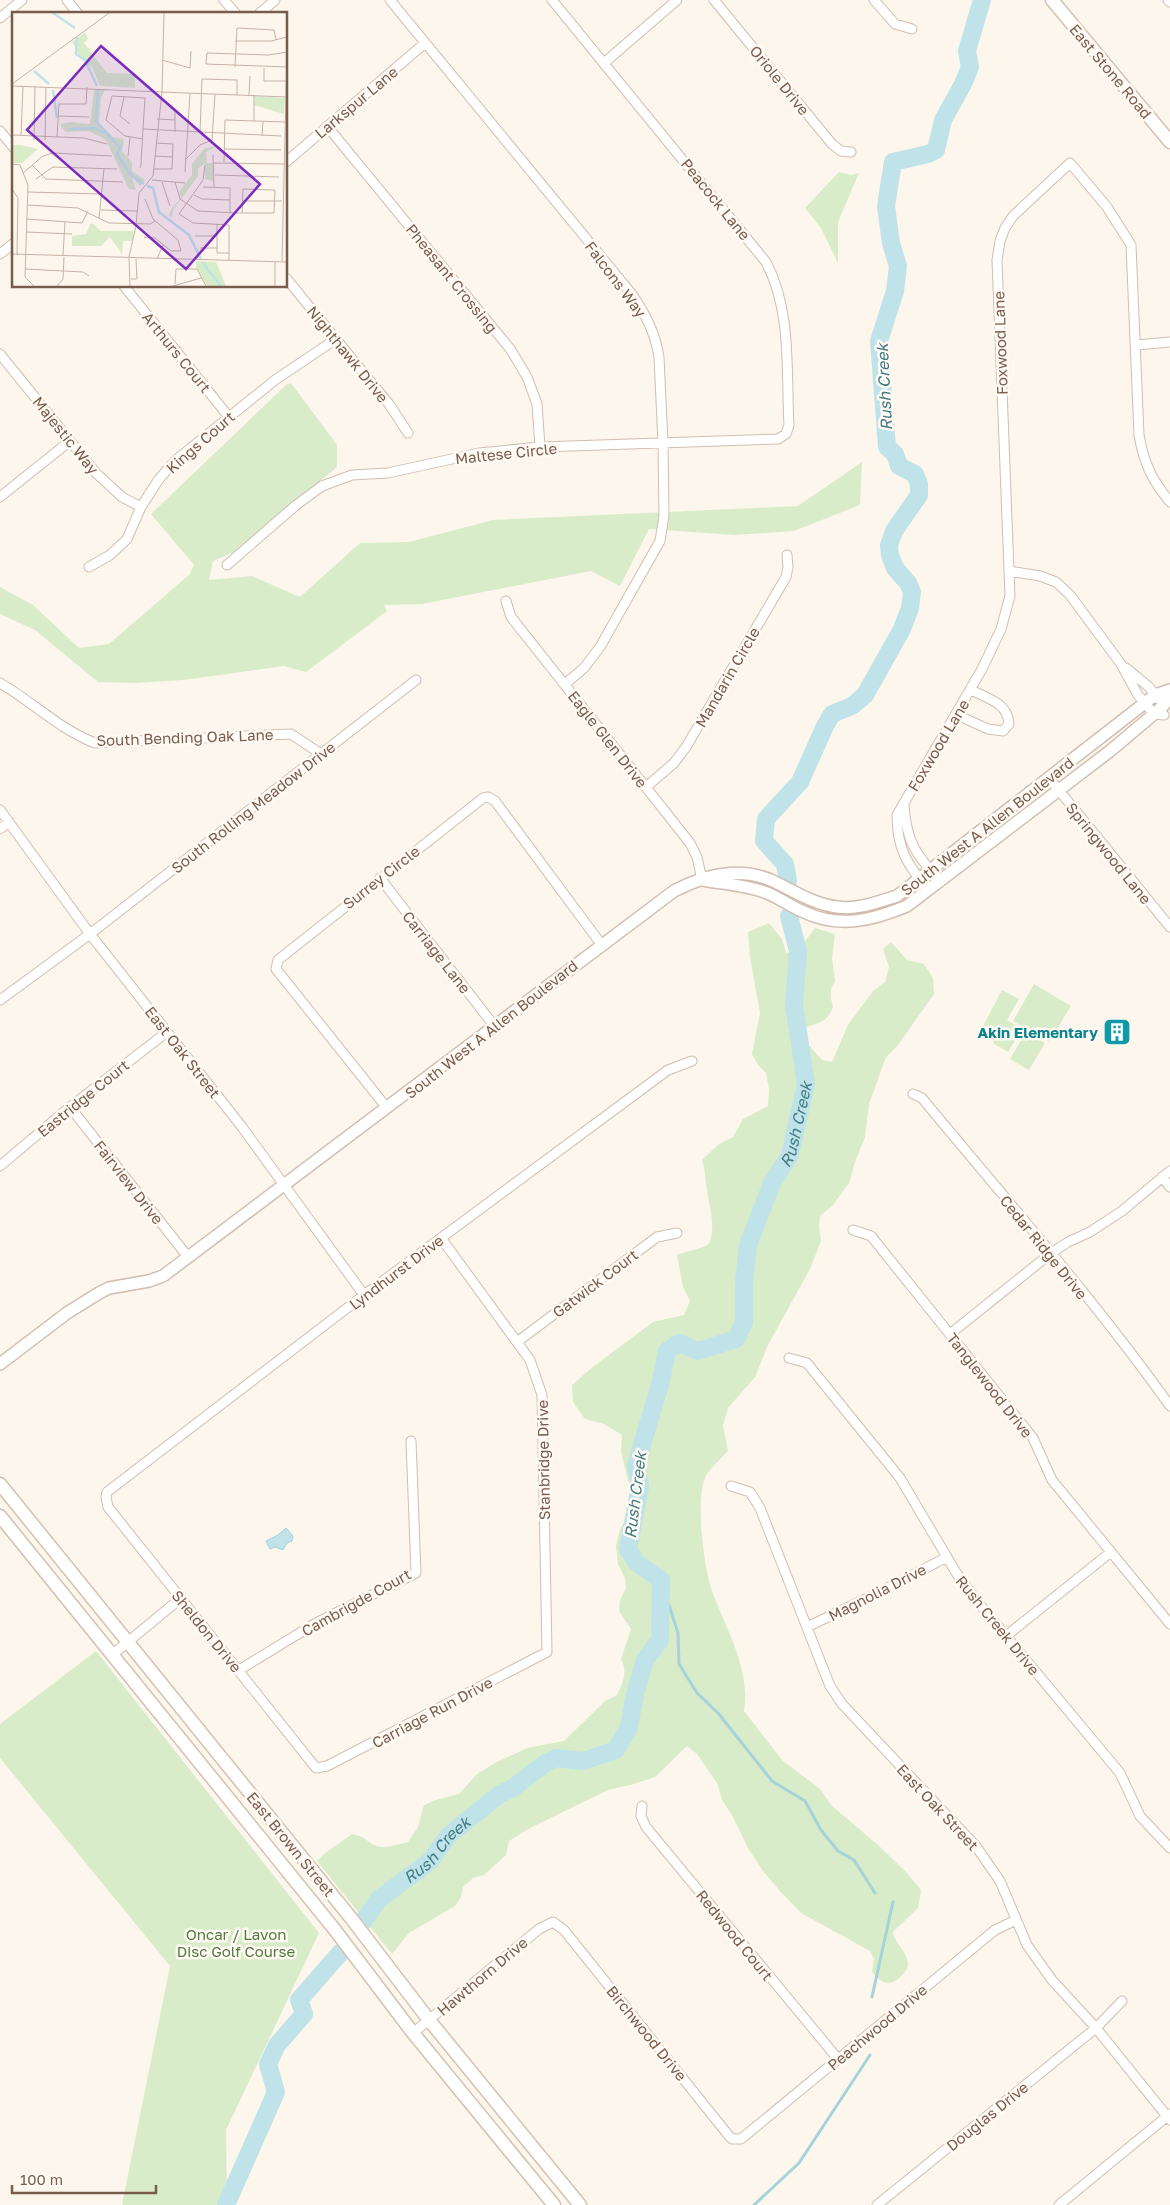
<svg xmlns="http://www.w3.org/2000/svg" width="1170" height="2205" viewBox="0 0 1170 2205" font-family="'Golos Text',sans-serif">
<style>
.green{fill:#d8ecc9}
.water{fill:#bfe3e8;stroke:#a5d3da}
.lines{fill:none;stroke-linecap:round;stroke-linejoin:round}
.stream{stroke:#a5d3da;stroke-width:3}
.river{stroke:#bfe3e8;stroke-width:18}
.minor-casing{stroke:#d1beb0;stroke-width:11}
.tertiary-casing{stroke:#d1beb0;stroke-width:14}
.secondary-casing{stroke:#d6c0b0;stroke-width:15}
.minor{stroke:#fff;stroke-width:9}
.tertiary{stroke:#fff;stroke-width:11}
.secondary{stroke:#fff;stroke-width:12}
.labels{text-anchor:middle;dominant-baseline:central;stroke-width:5;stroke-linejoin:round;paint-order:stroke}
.street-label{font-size:15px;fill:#7a5c4d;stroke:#fffaf3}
.culture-label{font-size:15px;font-weight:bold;fill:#0d838f;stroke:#fffaf3;text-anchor:end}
.park-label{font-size:15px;fill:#537a41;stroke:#fffaf3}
.water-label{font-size:16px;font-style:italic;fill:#437c86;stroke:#fffaf3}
.inset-river{fill:none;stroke:#bfe3e8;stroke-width:2.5}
.inset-road{fill:none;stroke:#c5b3a7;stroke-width:1}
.view{fill:#7b2cbf;fill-opacity:0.15;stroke:#7b2cbf;stroke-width:2.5}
.inset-edge{fill:none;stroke:#7a5c4d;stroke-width:2.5}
</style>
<rect width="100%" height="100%" fill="#fdf6ec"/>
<!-- green -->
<path class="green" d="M839,172L851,175L859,173L838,222V263L821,228L805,208Z
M291,383L337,445V467L236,551L213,561L209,580L252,576L300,597L360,543L409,542L493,520L798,506L862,462L860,505L794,531L734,535L649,529L620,586L591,571L422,604L384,605L387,611L306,672L284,666L183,680L135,683L98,682L35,630L0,614V587L33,605L79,648L109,644L190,574L194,565L151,514L287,384Z
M769,923L782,939L786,953L798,951L815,928L835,934L832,958L835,981L831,989V999L833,1007C828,1021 819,1023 806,1027V1042L822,1060L832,1062L848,1025L873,991L885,982L889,967L883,949L891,942L907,960L924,964L933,978L934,994L898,1045L886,1057L869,1104L865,1137L855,1162L849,1183L833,1205L820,1216L819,1227L821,1241L810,1269L768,1345L755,1377L728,1408L723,1425L728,1451C721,1458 713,1466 707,1474C694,1494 704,1568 712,1591C726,1629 751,1670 744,1711L782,1760L820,1789L832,1806L878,1845L908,1874L921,1890L918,1908L893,1932C895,1944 907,1951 908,1964C908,1968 906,1971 903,1974C891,1988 882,1984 872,1972L874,1959L870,1951L801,1913L780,1891L763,1871L748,1848L732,1815L722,1800L717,1783L697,1754L687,1746L655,1777L634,1784L608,1790L528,1829L509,1841L506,1855L484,1875L473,1878L463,1887L461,1897L455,1906L409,1933L392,1954L317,1861L324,1854L352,1834C365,1836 367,1842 376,1846C386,1849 399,1844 408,1842L418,1827L424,1805L436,1800L459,1794L476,1775L493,1764L527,1748L564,1741L605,1701L617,1695C623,1682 628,1672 621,1659L631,1629L619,1611L620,1600L626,1588L625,1578L618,1564L616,1546L620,1529L631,1510L630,1488L621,1452L622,1435L604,1424L585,1419L573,1402L572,1385L594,1366L653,1322L684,1315L690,1301L683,1287L677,1255C688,1250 699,1250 709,1244C717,1224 708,1204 706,1183C705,1174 705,1168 702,1160L719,1144L733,1137L743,1119L768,1106L769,1089L766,1073L758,1065L752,1054L760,1013L750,957L748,932Z
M1034,984L1071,1006L1049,1042L1013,1021Z
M1002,990L1019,999L1007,1020L1022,1029L1008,1052L993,1043L1004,1024L996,1035L983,1026Z
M1026,1032L1045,1043L1029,1070L1010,1059Z
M96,1651L319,1933L226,2130L227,2205H122L170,1966L0,1758V1724Z"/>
<!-- water -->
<path class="water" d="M286,1528L293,1536L292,1541L287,1543L283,1550L275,1547L270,1549L266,1541L278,1535Z"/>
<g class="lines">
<!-- stream -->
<path class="stream" d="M661,1580L678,1633L679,1664L697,1693L718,1713L772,1781L805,1801L821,1830L838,1851L854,1860L875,1893
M872,1997L893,1902
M754,2205L799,2163L870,2055"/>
<!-- river -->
<g class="river">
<path d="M788,881L785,864L764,841L766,819L800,782L825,726L832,714L852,706L865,695L902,629L910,608L912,592L908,583L895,568L890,555L889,545L894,531L919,495V484L915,474L899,466L895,454L887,447L879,341L895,291L898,266L891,243L886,206L893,162L928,154L936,150L943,120L963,84L970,67L967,51L982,0"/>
<path id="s1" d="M362,1923L379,1899L429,1862L449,1835L500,1794L513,1788L544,1764L556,1758L583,1761L616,1750L629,1727L635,1694L645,1660L660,1640L661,1580L637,1563L628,1549L640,1486L636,1465L661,1381L667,1351L679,1343L698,1351L736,1339L744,1323V1282L748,1245L772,1183L790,1155L806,1084L794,1005L798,951L789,916"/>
<path d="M226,2205L276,2092L268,2064L277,2045L304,2014L299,2000L341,1952"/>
</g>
<defs>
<path id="minor" d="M67,0L78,14
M224,0L236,14
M390,0L631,293C645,313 655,332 659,357L663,443L664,516L660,541L600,647L584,668L565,684
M714,0L832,144L841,151L851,152
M874,0L895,24L912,29
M1168,0L1170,2
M259,14L275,0
M0,18L22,0
M604,63L677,0
M327,126L511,350L527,377L537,404L540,447
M0,131L14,148
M286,162L425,43
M0,254L14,243
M286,278L389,404L408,433
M124,286L229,417
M1137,345L1170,342
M0,354L96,473L122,497L141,507
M0,497L70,441
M227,565L295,506L322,486L352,475L388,473L479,453L540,447L778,439L786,434L789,425C786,371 792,311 766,262L552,0
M89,567L110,555L127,539L141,507L159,479L176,460L275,380L336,339
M1009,571L1040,576L1056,582L1070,595L1121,664L1138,695L1154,714L1164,715
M506,601L511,617L690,843L697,857L702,880
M1126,668L1149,687L1158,699
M0,683C33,702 59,729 95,743L291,734L321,754
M957,715L988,729L1003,731L1009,724C1008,703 987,698 971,690
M1049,778L1170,927
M646,787L674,763L686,747L786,577L788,567L787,555
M904,804C906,842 916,854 940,882
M0,810L90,934L242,1127L364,1295
M0,829L9,822
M380,878L495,1027
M929,890C907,865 897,849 897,815L982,669L1001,629L1010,596L997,260L1000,241L1005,228L1013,216L1070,163L1107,207L1131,245L1139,435C1144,464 1152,480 1170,502
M0,1000L90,934L416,680
M913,1094L922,1098C1006,1200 1094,1299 1170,1406
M70,1107L188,1257
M387,1108L276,969L278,960L483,798L488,797L495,801L601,944
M0,1166L70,1107L167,1032
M1162,1177L1170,1187
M853,1230L871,1236L1033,1438L1052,1480L1170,1624
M441,1238L530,1360L542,1395L547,1652L327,1766L316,1768L108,1507L106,1497L107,1492L364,1295L668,1070L692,1061
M950,1334L1050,1254L1068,1242L1090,1232L1122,1211L1170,1171
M517,1342L657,1237L677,1233
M789,1358L807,1363L900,1478L957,1574L976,1600L1120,1773L1140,1816L1170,1848
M731,1486L750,1492L760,1508L830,1686L842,1704L975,1845L1000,1881L1027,1945L1052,1980L1096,2028L1170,2120
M807,1627L882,1591L947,1557
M1006,1636L1111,1552
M112,1655L181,1598
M239,1670L316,1623L416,1573L411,1441
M642,1806L641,1816L646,1827L838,2059
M413,2033L539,1929L553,1922L564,1930L729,2136L732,2139H741L995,1930L1016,1920
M877,2205L1096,2028L1122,2001
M1059,2205L1170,2114"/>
<path id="tertiary" d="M703,880C724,884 747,885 767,893C780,898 791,907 804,912C840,929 873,920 907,906L1110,751L1154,714L1164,705L1170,694
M0,1364L67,1313L99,1293L109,1288L149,1281L163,1276L674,891C705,875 740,866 773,881C794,891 813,904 837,907C857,910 878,902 897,896L1155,695L1170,690"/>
<path id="secondary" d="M1052,0L1170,142
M0,1484L351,1918L429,2020L580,2205
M0,1516L335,1930L413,2033L554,2205"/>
</defs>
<!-- minor casing -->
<use href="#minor" class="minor-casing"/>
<!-- tertiary casing -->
<use href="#tertiary" class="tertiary-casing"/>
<!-- secondary casing -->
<use href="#secondary" class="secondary-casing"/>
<!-- minor -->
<use href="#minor" class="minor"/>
<!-- tertiary -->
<use href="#tertiary" class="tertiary"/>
<!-- secondary -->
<use href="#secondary" class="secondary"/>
</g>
<!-- icons -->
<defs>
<symbol id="building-square" viewBox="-11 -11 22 22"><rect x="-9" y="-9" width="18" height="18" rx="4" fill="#0f9aa8" stroke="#fffaf3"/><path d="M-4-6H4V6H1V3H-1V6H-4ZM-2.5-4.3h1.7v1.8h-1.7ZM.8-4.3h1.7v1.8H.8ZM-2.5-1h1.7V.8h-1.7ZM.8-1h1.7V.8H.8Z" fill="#fff"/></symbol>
</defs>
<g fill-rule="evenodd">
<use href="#building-square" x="1101" y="1016" width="32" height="32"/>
</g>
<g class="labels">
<!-- street labels -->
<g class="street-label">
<text transform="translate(1111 71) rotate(50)">East Stone Road</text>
<text transform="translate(780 80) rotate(51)">Oriole Drive</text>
<text transform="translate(356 102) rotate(-40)">Larkspur Lane</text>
<text transform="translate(716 199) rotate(51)">Peacock Lane</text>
<text transform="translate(452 278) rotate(51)">Pheasant Crossing</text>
<text transform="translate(616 279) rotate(53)">Falcons Way</text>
<text transform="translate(1000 343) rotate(-92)">Foxwood Lane</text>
<text transform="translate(177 352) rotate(51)">Arthurs Court</text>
<text transform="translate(348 354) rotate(51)">Nighthawk Drive</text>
<text transform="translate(66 435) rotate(51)">Majestic Way</text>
<text transform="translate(200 442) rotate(-41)">Kings Court</text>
<text transform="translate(506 453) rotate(-6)">Maltese Circle</text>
<text transform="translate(727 677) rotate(-60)">Mandarin Circle</text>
<text transform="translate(185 737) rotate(-2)">South Bending Oak Lane</text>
<text transform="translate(608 739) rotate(52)">Eagle Glen Drive</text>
<text transform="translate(938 745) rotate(-59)">Foxwood Lane</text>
<text transform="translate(253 807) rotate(-38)">South Rolling Meadow Drive</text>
<text transform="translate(987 826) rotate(-38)">South West A Allen Boulevard</text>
<text transform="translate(1109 853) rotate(51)">Springwood Lane</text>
<text transform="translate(381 877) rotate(-38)">Surrey Circle</text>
<text transform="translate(437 952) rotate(52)">Carriage Lane</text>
<text transform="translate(491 1029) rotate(-38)">South West A Allen Boulevard</text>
<text transform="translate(183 1052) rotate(52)">East Oak Street</text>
<text transform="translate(83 1098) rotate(-39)">Eastridge Court</text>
<text transform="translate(129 1182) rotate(52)">Fairview Drive</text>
<text transform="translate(1044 1247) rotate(51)">Cedar Ridge Drive</text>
<text transform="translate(396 1272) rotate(-37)">Lyndhurst Drive</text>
<text transform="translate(595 1283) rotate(-37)">Gatwick Court</text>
<text transform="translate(990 1385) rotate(52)">Tanglewood Drive</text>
<text transform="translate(543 1460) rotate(-91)">Stanbridge Drive</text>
<text transform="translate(877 1592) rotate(-27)">Magnolia Drive</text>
<text transform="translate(356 1602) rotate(-29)">Cambrigde Court</text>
<text transform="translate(998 1625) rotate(51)">Rush Creek Drive</text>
<text transform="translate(207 1631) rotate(51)">Sheldon Drive</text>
<text transform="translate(432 1712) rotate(-28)">Carriage Run Drive</text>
<text transform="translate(938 1807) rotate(47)">East Oak Street</text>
<text transform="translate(291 1844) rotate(51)">East Brown Street</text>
<text transform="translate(735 1935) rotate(51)">Redwood Court</text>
<text transform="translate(482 1976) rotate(-40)">Hawthorn Drive</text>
<text transform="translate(877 2027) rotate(-40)">Peachwood Drive</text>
<text transform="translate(647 2033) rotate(51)">Birchwood Drive</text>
<text transform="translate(987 2116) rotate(-39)">Douglas Drive</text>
</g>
<!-- culture labels -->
<g class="culture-label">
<text x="1098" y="1032">Akin Elementary</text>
</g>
<!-- park labels -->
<g class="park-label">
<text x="236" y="1934">Oncar / Lavon<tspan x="236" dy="17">Disc Golf Course</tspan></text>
</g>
<!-- water labels -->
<g class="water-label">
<text transform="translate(884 387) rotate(-93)">Rush Creek</text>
<text stroke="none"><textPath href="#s1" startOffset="1052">Rush Creek</textPath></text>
<text transform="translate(635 1495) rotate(-83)">Rush Creek</text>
<text stroke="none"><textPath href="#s1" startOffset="106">Rush Creek</textPath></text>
</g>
</g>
<!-- overview -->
<g transform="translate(12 12)">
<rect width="275" height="275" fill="#fdf6ec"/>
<path d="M73,20L76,27L72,31L95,61L123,62V76L88,74L80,55L69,46L60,30ZM82,78H93L89,86L87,111L101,125L112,127L110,139L120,150V159L133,168L128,174L120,165L124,178L117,177L94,128L77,119L54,120L49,115V112L59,110L78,112ZM243,84L273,86L272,102L242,93ZM0,133H9L26,137L10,151H0ZM206,133L194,140L195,151H201L202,169L193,167V151L186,157V164L161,198L160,206L157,203L160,196L169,186L167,180L180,163V152L192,137ZM79,210L89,219H121V229H111L110,242L98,225L89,234H60V224L74,222ZM184,249L204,250L214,274H195L184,255Z" fill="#d8ecc9"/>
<path class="inset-river" d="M41,1L63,16M65,25L64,42L73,48L85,74M22,59L37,72M41,78L45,106M86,78L84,109L108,136L105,142L119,163L132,172M56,117L82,116L92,121M135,174L141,176L147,200L177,223L189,247M190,250L209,274"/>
<path class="inset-road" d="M223,29H259L275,25M275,40L257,43L195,41L194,52L275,55M150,48L178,56L179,39M223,55L225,16L262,18L264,28M252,56V69H274M0,72L97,1M0,74L275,85M237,84L238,64M112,85L108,104L118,112M46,104L77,105M145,107L163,108M242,109V83M131,117L269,124M163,120V98M188,121L190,67L225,68V83M0,123L72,126L95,132M9,123L11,74M250,124L251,109M45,125L47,92H74L75,75M22,128L23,74M33,128L34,75M212,137L269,138M201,143L202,175M116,144L118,125M143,144L161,145M173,148L188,133L200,128L203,82M212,150L213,108L273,110M202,151L272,152M0,152L8,153L16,173L13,265L22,274M20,153L34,167L111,170M193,153L191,168L167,202L181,211L217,213V248M128,156L129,153L131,117L133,86L100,84L94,108L113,124L131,127M142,157H160L161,132L144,131M173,160L178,81M11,161L31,144L41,141L100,144M203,163L267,165M24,167L41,155L105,157M140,168L173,171M150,170L158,194M163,170L168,187L186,199L224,201H262L263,178L231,177L230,201M191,175L218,176V200M0,177L6,186L5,243M16,180L90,182M182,183L190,187L218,188M231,189H270M15,193L66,196L97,211L138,212L143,209M89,198L125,199M87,206L92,157M15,207L70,211L76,199M205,212V241H217M124,214L127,181L141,164L150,80L152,1M14,220L60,222M183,224H205M132,225L143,226L159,239H169L166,228L141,207L133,187M188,236H205M0,242L275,250M51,243L53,209M117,245L124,214M117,246L118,274M145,247L151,233M263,249V274M270,249L275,39M13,257L71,260L77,264M119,267H125L124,247M163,272L164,257H185L194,274M45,274L51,267L52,245M161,274L189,266"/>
<path class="view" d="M89,34L248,172L174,257L15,118Z"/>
<rect width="275" height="275" class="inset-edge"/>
</g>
<!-- scale -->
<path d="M12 2185v8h144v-8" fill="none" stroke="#7a5c4d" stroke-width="2.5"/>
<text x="20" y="2185" font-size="15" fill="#7a5c4d" stroke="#fffaf3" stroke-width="4" paint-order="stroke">100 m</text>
</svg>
